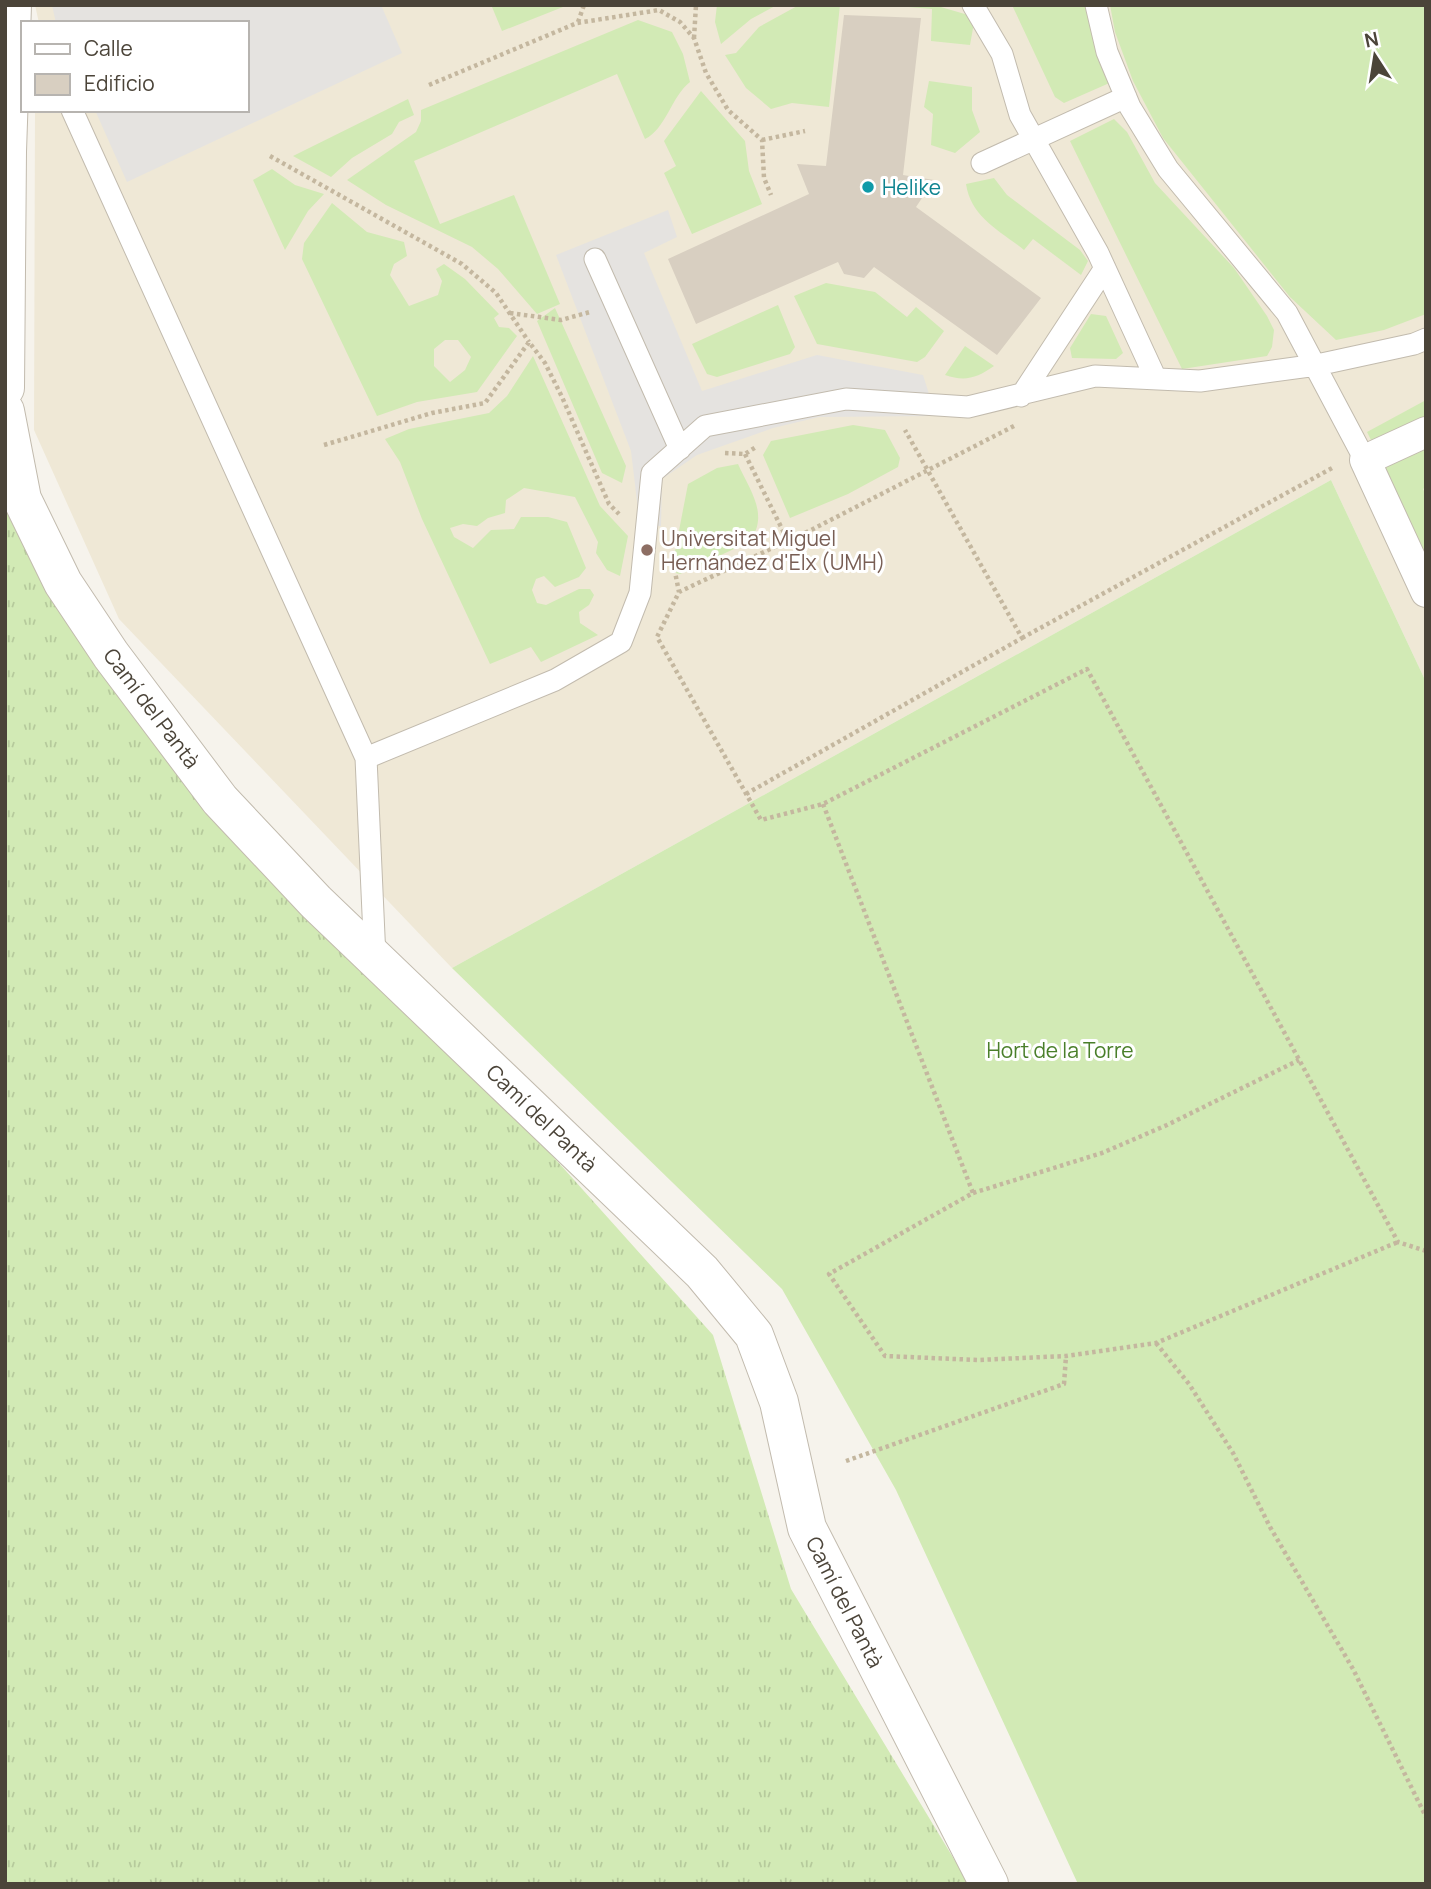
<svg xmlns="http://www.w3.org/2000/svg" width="1431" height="1889" viewBox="0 0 1431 1889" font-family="Manrope,sans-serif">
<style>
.education{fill:#efe8d6}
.grass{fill:url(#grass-tufts)}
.garden{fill:#d2eab5;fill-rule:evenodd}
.parking{fill:#e5e3e0}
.building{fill:#d8cfc1}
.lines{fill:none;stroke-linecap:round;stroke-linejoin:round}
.service-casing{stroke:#c2bbae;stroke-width:23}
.pedestrian-casing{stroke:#c2bbae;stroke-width:32}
.minor-casing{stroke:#c2bbae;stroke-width:40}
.path{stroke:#c4b79f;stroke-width:4.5;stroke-dasharray:3.5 3.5;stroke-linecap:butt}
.service{stroke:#fff;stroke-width:21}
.pedestrian{stroke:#fff;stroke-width:30}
.minor{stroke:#fff;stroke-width:38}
.culture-dot{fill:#0f9aa8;stroke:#fff;stroke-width:2.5}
.education-dot{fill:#8d6e63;stroke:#fff;stroke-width:2.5}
.labels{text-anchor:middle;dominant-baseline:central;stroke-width:6;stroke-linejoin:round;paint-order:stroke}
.culture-label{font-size:21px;fill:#0d838f;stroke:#fff;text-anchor:start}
.education-label{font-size:21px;fill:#785e54;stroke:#fff;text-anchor:start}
.street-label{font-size:21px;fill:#4b4439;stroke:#fff}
.park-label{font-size:21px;fill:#4a7f2a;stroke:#fff}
</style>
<defs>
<pattern id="grass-tufts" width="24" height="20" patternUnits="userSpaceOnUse" patternTransform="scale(1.75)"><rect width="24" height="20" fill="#d2eab5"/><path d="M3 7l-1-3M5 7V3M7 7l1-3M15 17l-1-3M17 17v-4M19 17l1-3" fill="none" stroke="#b6ca9c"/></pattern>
</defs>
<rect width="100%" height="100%" fill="#f6f3ec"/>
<!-- education -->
<path class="education" d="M35,5H1426V682L1331,480L452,968L119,619L34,430L35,110H247V23H39Z"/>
<!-- grass -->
<path class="grass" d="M5,508L115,680L375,958L713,1335L791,1589L969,1884H5Z"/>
<!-- garden -->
<path class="garden" d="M497,5H568L502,31L492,7Z
M717,5H777L751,19L721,44L715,22Z
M799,5H840L829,107L792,103L771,109L746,88L725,55L736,53L759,27Z
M885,5H934L975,17L970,45L931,41L932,9Z
M1012,5H1094L1114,81L1064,103L1055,97Z
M1110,5H1426V314L1384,330L1336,340L1290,297L1163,138L1133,81L1115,32Z
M638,20L672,32L683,54L690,82C671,97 666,129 645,139L617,74L414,161L440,224L514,195L560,304L537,314L498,269L472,247L386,205L347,180L416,132L421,121V110Z
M929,81L972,87V110L980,132L955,153L931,145L933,114L924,107Z
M701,91L745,141L749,171L762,204L692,234L664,173L676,166L664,141Z
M408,99L414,115L399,122L392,134L352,158L331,177L293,156Z
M1114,119L1127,132L1155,183L1234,268L1267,316L1274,330L1272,347L1267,356L1182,369L1070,141Z
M272,169L295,185L324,194L308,211L285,250L253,180Z
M994,178L1007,195L1080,250L1088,261L1081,275L1033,239L1024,250C999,230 971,217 966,184Z
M332,203L367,232L404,242L407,256L394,264L390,275L409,306L438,295L442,281L436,269L444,264L465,279L499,314L494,318L499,327L509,328L517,336L477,392L417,402L377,416L302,259L304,243ZM445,340H458L471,357L465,370L450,382L434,366V349Z
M826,283L875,292L907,317L916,307L944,331L925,357L917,362L817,344L794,296Z
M778,305L795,347L790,354L717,377L707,374L692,344Z
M555,308L626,466L622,483L602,473L537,321Z
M1091,314L1106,316L1123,353L1116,359L1072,358L1070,348Z
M965,346L994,366C977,378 965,382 945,375Z
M533,356L600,506L628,536L620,576L607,570L596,553L598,542L575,497L524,488L506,500L505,513L488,518L477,526L463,524L450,528L454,537L473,548L491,530L514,529L521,517H548L567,522L586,568L579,577L555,587L544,576L536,579L532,590L537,603L546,605L579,589H590L594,595L589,605L579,612L580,623L598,635L541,662L531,647L490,664L422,519L400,462L385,439L409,429L489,413L507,396Z
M1426,400V416L1371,440L1367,432Z
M853,425L885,430L900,458L898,467L848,494L790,518L763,455L771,441Z
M1426,440V487L1423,489L1426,495V563L1382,460Z
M738,464C750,491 770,515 749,542L680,574L671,572L688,484L717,468Z
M1331,480L1426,682V1884H1078L896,1490L782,1289L452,968Z"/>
<!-- parking -->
<path class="parking" d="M52,5H381L402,53L127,182L95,110H247V23H56Z
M668,210L677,237L644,253L702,391L817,355L923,375L936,416L819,417L773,428L697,455L662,479L661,526H646L639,518L631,451L556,255Z"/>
<!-- building -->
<path class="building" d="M844,15L921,18L903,175L934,180L916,207L1041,298L997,355L874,267L864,278L844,274L838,262L696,324L668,259L809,194L797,164L826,166Z"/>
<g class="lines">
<defs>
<path id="service" d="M973,5L1002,54L1020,115L1098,253L1156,379
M1096,5L1107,52L1130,107L1168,169L1287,313L1365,460
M72,110L366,758
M982,163L1126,97
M595,259L680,449
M1021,396L1105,268
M375,958L366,758L555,680L621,642L640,593L652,473L705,426L846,399L968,407L1095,376L1200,381L1317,365L1414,344L1426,339"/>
<path id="pedestrian" d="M1426,432L1365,460L1426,592"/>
<path id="minor" d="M5,388L7,151L12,5
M5,411L22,499L63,583L111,655L220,800L316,902L702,1272L754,1335L779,1402L807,1528L989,1884"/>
</defs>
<!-- service casing -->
<use href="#service" class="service-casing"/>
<!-- pedestrian casing -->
<use href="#pedestrian" class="pedestrian-casing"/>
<!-- minor casing -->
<use href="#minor" class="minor-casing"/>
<!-- path -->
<path class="path" d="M578,22L584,5
M694,38L696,5
M429,85L577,23L659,10L680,22L694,38L706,73L728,110L762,140L764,178L771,195
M762,140L805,131
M270,156L462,264L496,293L529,342
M510,313L561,320L590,312
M1014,426L813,529L679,592L657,637L761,820L823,804L1087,669L1398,1242L1426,1251
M324,445L432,413L485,403L529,342L545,363L562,397L609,504L619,514
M725,453L745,454L756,447
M745,454L788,541
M673,562L679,592
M1022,638L1334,467
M746,794L1022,638L905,430
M823,804L973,1193L829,1274L885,1356L978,1360L1066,1356L1156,1343L1398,1242
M973,1193L1102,1153L1167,1125L1299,1060
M1156,1343L1189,1384L1233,1453L1270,1527L1353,1669L1426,1817
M846,1461L1064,1384L1066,1356"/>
<!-- service -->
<use href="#service" class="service"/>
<!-- pedestrian -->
<use href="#pedestrian" class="pedestrian"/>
<!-- minor -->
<use href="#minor" class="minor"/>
</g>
<!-- markers -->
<circle class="culture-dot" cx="868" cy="187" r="7"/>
<circle class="education-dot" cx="647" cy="550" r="7"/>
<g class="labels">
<!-- culture labels -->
<g class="culture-label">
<text x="882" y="187">Helike</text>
</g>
<!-- education labels -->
<g class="education-label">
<text x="661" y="538">Universitat Miguel<tspan x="661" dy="24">Hernández d'Elx (UMH)</tspan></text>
</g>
<!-- street labels -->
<g class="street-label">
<text transform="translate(152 708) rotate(53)">Camí del Pantà</text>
<text transform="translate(542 1118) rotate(44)">Camí del Pantà</text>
<text transform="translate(845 1602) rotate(63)">Camí del Pantà</text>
</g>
<!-- park labels -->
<g class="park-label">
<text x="1060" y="1050">Hort de la Torre</text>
</g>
</g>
<!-- border -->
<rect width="1431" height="1889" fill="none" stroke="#4b4439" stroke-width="14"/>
<!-- legend -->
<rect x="21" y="21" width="228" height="91" fill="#ffffff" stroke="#b7b4b0" stroke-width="2"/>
<rect x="35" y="44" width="35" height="10" fill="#ffffff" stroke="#b7b4b0" stroke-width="2"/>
<text x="84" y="56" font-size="21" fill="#4b4439">Calle</text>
<rect x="35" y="74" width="35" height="21" fill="#d8cfc1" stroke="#b7b4b0" stroke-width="2"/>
<text x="84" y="91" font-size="21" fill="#4b4439">Edificio</text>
<!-- north arrow -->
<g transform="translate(1375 56) rotate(348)" stroke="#ffffff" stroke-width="5" paint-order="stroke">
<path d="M0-5L12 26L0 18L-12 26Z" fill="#4b4439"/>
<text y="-10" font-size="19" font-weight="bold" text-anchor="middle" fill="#4b4439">N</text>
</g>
</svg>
